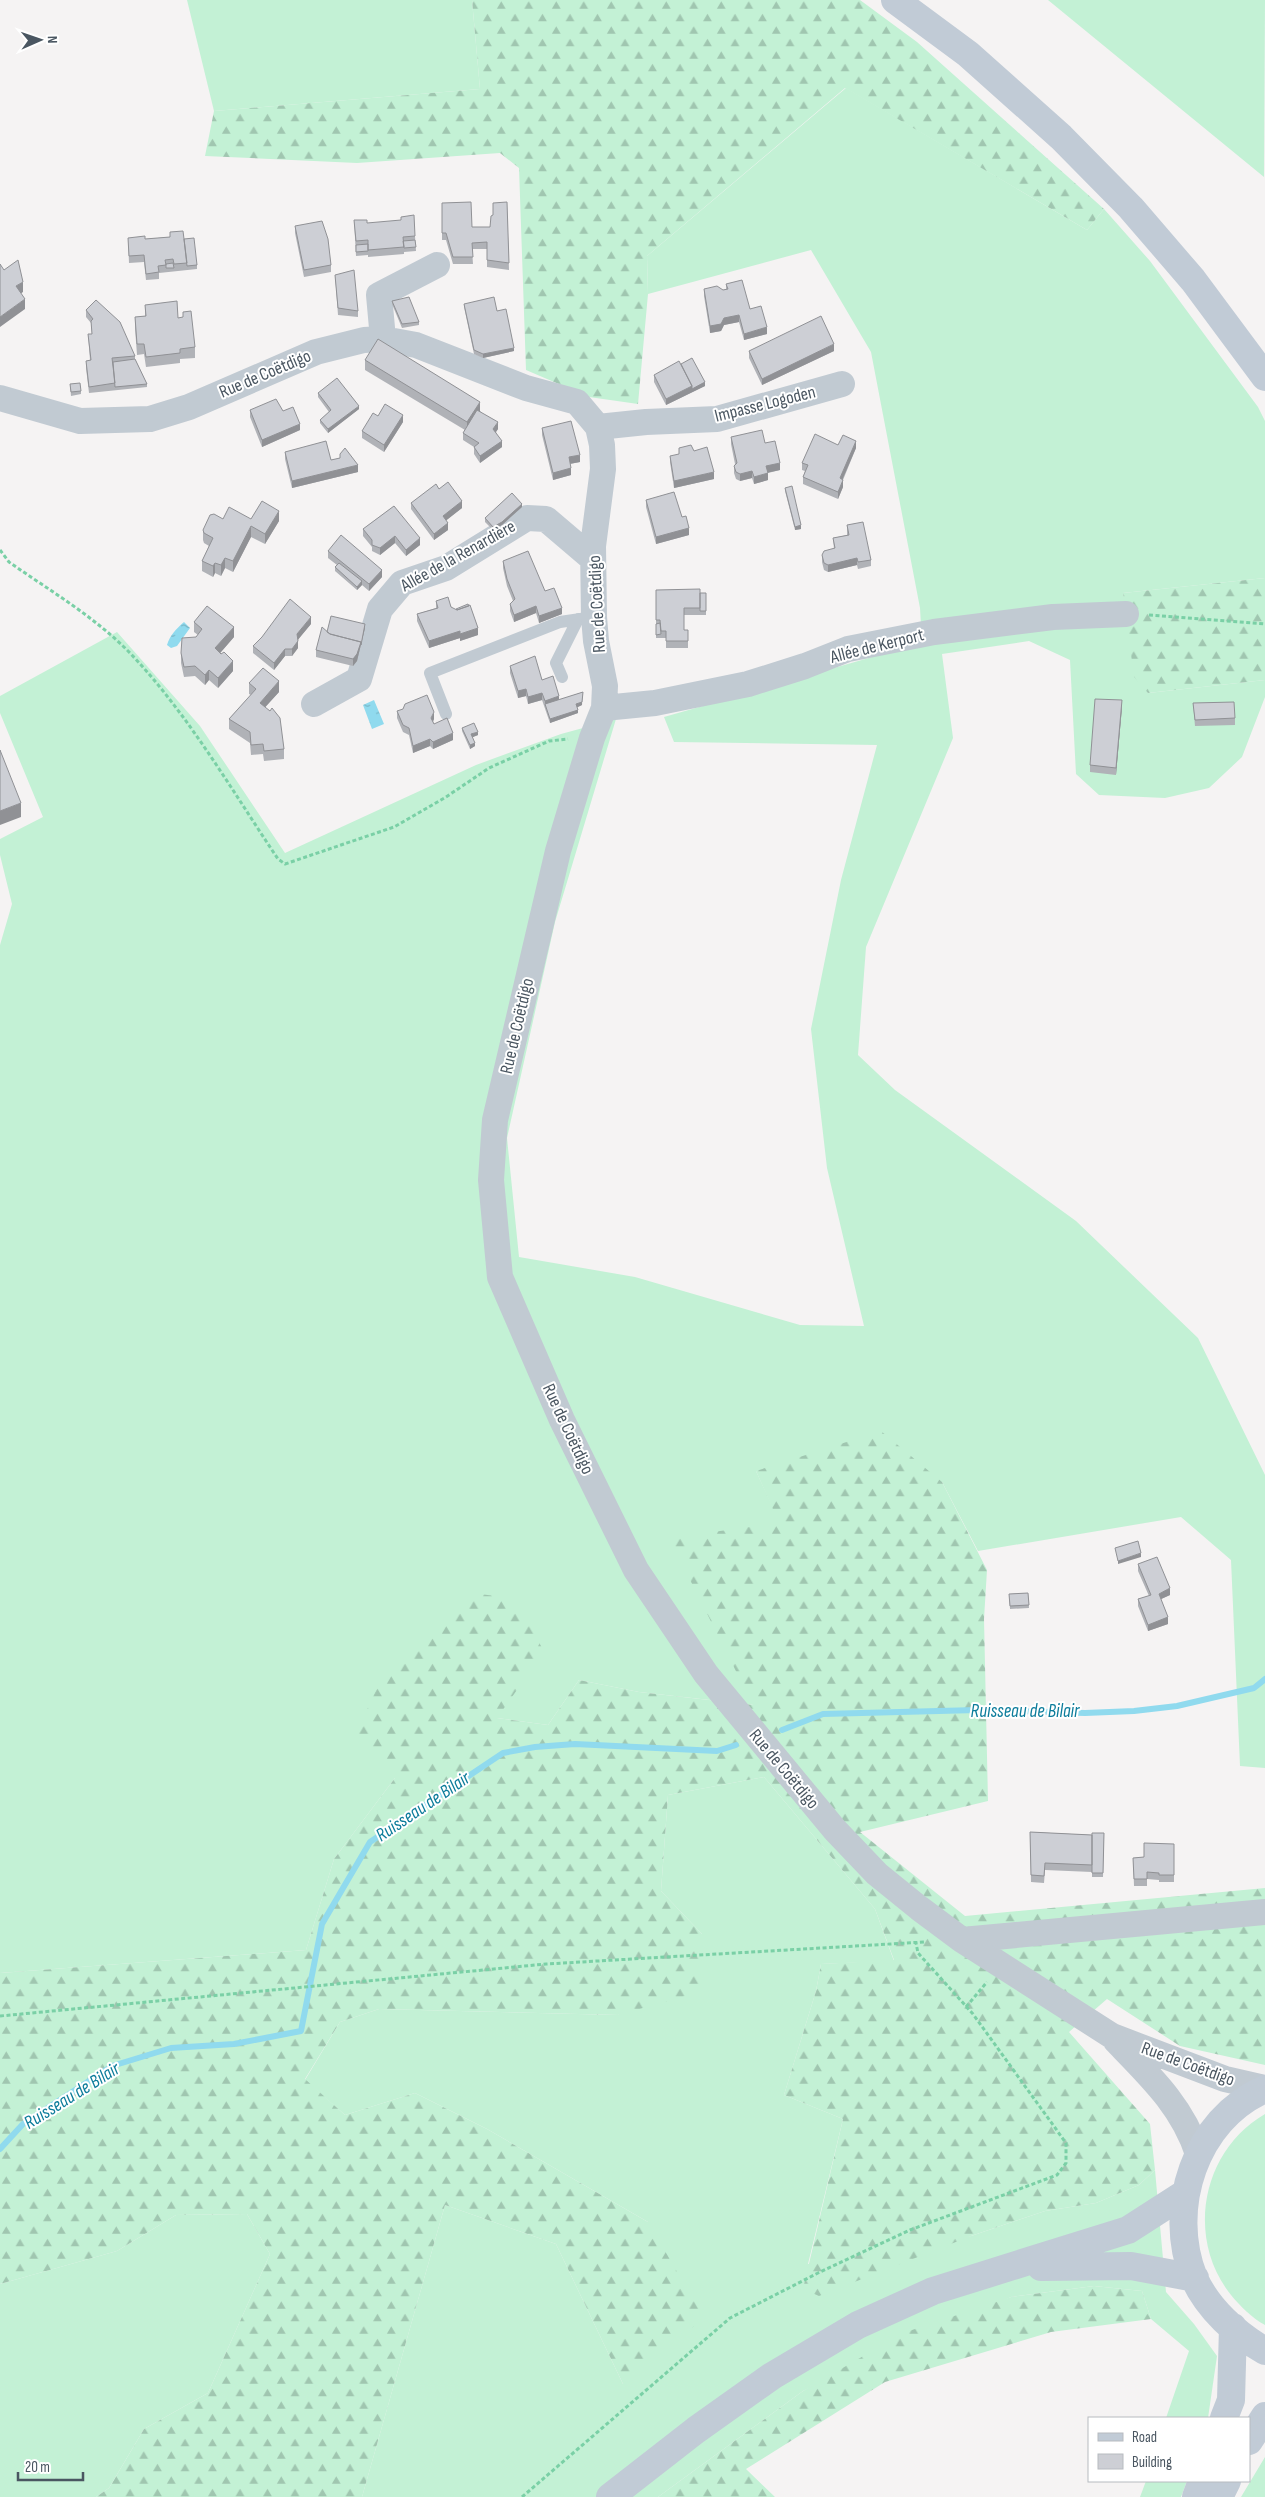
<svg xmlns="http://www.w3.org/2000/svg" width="1265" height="2497" viewBox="0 0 1265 2497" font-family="'Sofia Sans Condensed',sans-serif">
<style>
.grass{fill:#c3f1d5}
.forest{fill:url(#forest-firs)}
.water{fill:url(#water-ripples)}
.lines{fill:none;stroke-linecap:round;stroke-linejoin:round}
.stream{stroke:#90daee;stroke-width:6}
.path{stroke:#7ad0a6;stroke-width:3;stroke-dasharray:4 2.5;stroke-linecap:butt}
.lane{stroke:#c1cad2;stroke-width:12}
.street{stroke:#c1cad2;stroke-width:26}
.secondary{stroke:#c1cbd6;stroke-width:28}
.wall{fill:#b0b2b7}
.shaded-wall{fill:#909195}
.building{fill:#cdcfd5;stroke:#909195}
.labels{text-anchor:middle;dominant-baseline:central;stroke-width:4;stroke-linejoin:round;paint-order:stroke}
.street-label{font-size:18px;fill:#4a5661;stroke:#fff}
.water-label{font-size:19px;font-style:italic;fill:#0c7c9b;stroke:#fff}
</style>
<defs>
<pattern id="forest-firs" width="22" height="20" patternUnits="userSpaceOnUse" patternTransform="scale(1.25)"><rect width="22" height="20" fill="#c3f1d5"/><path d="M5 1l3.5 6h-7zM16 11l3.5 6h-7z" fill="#a0c6b0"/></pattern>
<pattern id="water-ripples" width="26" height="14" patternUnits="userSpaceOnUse" patternTransform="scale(1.25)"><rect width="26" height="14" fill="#90daee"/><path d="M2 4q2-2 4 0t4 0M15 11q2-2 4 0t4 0" fill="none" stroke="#78b4c4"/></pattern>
</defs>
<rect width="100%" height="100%" fill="#f5f3f3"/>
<!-- grass -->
<path class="grass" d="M187,0H472L480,89L214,111Z
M1048,0H1265L1264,177Z
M846,88L1087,230L1104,209L1150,261L1258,407L1265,421V578L1123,593L1148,693L1265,680V697L1242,757L1209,788L1165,798L1099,795L1076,774L1070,660L1029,641L942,654L953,738L866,947L858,1055L895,1090L1076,1221L1198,1338L1265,1475V1768L1240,1766L1231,1560L1181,1517L978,1551L942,1482L756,1471L780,1523L754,1705L639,1692L579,1680L548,1725L497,1718L395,1778L334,1859L306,1950L0,1973V945L12,904L0,855V839L43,817L0,713V696L117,632L200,726L285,853L476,765L561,734L616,719L555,922L507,1138L519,1257L635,1277L800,1325L864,1326L827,1168L811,1029L841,880L877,745L674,742L664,717C750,693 835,667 922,643L920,608L871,352L811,250L648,294L647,256Z
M764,1777L875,1909L894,1961L821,1964L816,1991L784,2095L843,2119L808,2264L971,2236L1045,2211L1096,2203L1139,2185L1155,2170L1166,2292L1194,2324L1217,2356L1208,2418H1166L1189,2351L1151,2319L1142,2291L1094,2286L1011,2297L803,2391L658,2497H362L445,2205L556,2244L623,2384L648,2222L487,2129L415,2093L345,2115L305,2080L340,2022L379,2009L618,2015L702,1934L661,1891L668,1795Z
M1265,2114V2325C1252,2318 1240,2306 1231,2295C1185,2238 1202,2150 1265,2114Z
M247,2214L270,2254L208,2393L144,2429L109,2488L96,2497H0V2284L117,2251L176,2215Z
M1265,2457V2497H1241Z
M1146,2481H1187L1181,2497H1140Z"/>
<!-- forest -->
<path class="forest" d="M472,0H860L917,42L1104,209L1087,230L845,88L647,256L648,294L638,404L589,397L526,370L519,168L500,153L357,163L205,156L214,111L480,89Z
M1265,578V680L1148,693L1134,677L1123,593Z
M881,1431L942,1482L987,1570L984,1619L988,1801L860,1832L965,1916L1265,1888V2065L1180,2046L1107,1999L1069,2032L1150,2124L1155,2170L1139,2185L1096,2203L1045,2211L971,2236L819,2296L803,2289L843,2119L784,2095L816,1991L821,1964L894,1960L875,1909L764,1777L668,1795L661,1891L702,1934L700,1992L618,2015L379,2009L340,2022L305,2079L345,2115L415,2093L487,2129L648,2222L704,2318L623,2384L556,2244L445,2205L362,2497H96L109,2488L144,2429L208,2393L270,2254L247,2214L176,2215L117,2251L0,2284V1973L306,1950L334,1859L395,1778L354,1738L382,1677L480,1594L517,1599L544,1652L497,1718L548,1725L579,1680L639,1692L753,1705L669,1538L779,1523L756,1471Z
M1094,2286L1142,2291L1151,2319L1051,2332L885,2382L746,2469L775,2497H658L803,2391L903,2333L1011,2297Z"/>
<!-- water -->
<path class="water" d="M184,622L190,628L177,646L171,648L167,645C170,635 176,629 184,622Z
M374,700L384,724L372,729L363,705Z"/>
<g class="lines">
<!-- stream -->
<path class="stream" d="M782,1730L823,1714L977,1710L1085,1713L1134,1711L1177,1706L1254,1688L1265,1679
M0,2149L23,2124L112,2066L171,2048L234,2044L301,2031L322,1924L370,1842L503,1753L535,1747L575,1744L717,1751L736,1745"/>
<!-- path -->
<path class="path" d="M0,550L9,562C49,590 95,617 130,653C188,714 231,789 278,859L285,864L394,827L446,797L489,768L549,741L568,739
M1149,615L1265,624
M966,2007L987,1982
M0,2016L546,1964L924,1942
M522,2497L730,2318L818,2273L910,2230L1057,2175L1066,2163V2143L973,2014L918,1953L916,1943"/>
<!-- lane -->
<path class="lane" d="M562,677L556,663L578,619
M446,714L430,673L560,622L594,617"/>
<!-- street -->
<path class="street" d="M383,339L379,295L437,265
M0,398L80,421L150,419L189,407L316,352L364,340L383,339L416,345L526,388L577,402L598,427L602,445L603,469L593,546L594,617L596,641L605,686L604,708L592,738L558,851L495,1120L491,1180L500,1277L562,1420L636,1570L706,1674L835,1830L877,1874L919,1908L962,1940L1112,2036L1225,2079L1265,2088
M598,427L646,422L717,419L842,384
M314,704L359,679L380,609L402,583L446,568L527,518L546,519L593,559
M604,708L655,703L748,684L805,666L848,649L934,632L1053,617L1126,614
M962,1940L1265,1912
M1116,2041C1150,2076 1183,2107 1198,2154"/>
<!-- secondary -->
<path class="secondary" d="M895,0L968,54L1061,137L1131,208L1193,280L1265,377
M1265,2089C1195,2119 1166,2209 1194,2278C1208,2309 1236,2334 1265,2351
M1041,2267L1131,2266L1195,2278
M1224,2418L1231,2400L1233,2327
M1249,2441L1265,2416
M610,2497L696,2430L772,2376L858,2325L933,2291L1128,2230L1184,2194
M1196,2497L1202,2481
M1219,2497L1227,2481"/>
</g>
<!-- wall -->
<path class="wall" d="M507,202L509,270L487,267V249H472L473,264H453L446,240H442V203L472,227H490L493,215Z
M354,220L415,236L416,251L404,252V254L368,257V255L356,256Z
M295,226L331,265V272L304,277L295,233Z
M170,232L184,239L197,265V269L159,273V279L146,280L144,262L129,263L128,238L145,239L170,237Z
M335,275L358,311V317L338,315Z
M726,284L750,309L767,334L744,340L739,322L724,325L721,331L710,333L704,296V289L723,290L726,289Z
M392,301L419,322V325L402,328L392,304Z
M464,304L497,311L514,351L483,358L474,354L464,307Z
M145,305L178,318L183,317V312L195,347V358L180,359V363L146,367L144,354L137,355L135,328V317L145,316Z
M86,310L135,356V359L147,384V387L89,393L86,368V361L90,360L88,334H92L91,323L86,317Z
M749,351H834L762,385L749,358Z
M365,360L480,411L498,429L496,432L502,447L480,463L474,454V447L463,440V433L465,430L365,370Z
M654,375L705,386L666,405L654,382Z
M70,384L81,391V394L71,396Z
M318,393L359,409L328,433L320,423V420L329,412L318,397Z
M250,410L283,411L300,430L262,447L250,417Z
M378,416L403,422L384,452L362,438V431Z
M542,428L580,462L570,464L571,475L553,480L542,435Z
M731,437L765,443L780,470L768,473V480L754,484L752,478L740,481L736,479L734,473V466L735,464L731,444Z
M838,445L856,448L843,480V487L838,499L803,484V477L805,471L802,470V463Z
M285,452L331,460L340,458L358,472L292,488L285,459Z
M670,456L714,479L674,488L670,462Z
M785,488L801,529L795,530L785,491Z
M439,489L462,508L446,520L448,530L434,540L411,509V503Z
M646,500L682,517L689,535L656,544L646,507Z
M394,506L420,545L406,556L395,543L380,555L372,551V547L363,536V529Z
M522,507L502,525L493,530L485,522V518Z
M223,519H251L279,521L265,544L251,537L233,572L225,568L221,576L215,573L213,577L202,571V561L209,546L204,543L203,540V530Z
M847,525L871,560V566L858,569L857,565L828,572L824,570L822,562V555L834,549L833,538L847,535Z
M328,551L382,577L369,591L362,585L357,590L335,571V567L337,565L328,558Z
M503,561L545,591L562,614L539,623L536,613L514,622L510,611V604L513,601L507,586L503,568Z
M656,590L700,596L706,593V615H700V613V615H684V630L688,641V648H666V638H656Z
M436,601L451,607L478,635L460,641V638L429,648L417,621V614L436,608Z
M194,622L234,637L220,653L233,671L218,688L209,680L205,685L195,676L184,677L181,663V653L198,635L194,632Z
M311,624L298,639V648L292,656H285L274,670L253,653V646Z
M365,628L357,661L353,666L316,657V650L327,632Z
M510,666L542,680L559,700L583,692L582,705L577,707L578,713L550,723L542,700L528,704L526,696L518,698L510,673Z
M249,683L279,692L265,707L284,749V759L264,761L263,754L251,755L250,743L229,729V719L251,695L249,694Z
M1193,703L1235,718V725L1195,726Z
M1122,707L1116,775L1090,772V765Z
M397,711L434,719L433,722L434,724L453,740L433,749L430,746L413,753L409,735L403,732L397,718Z
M462,728L478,735L472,737L475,746L470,749L462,731Z
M1138,1564L1170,1595L1161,1599L1168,1624L1148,1631L1138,1606V1599L1149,1596L1138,1571Z
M1028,1593L1029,1608L1010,1609L1009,1594Z
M1030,1832L1092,1835V1872L1045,1870L1044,1883L1031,1882Z
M1092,1833H1104L1103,1877H1092Z
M1174,1844V1882H1159V1880L1147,1879V1886H1134L1133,1858L1144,1857Z"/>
<!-- shaded-wall -->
<path class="shaded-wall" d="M23,282V292L16,297V286Z
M25,299V309L0,327V317Z
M739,315V322L724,325L721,331L710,333V326L724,318Z
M767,327V334L744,340V334Z
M834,344V351L762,385V379Z
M514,348V351L483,358V354Z
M705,382V386L666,405V399L692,386Z
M480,402V413L467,432V422Z
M359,406V409L328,433V429Z
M403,415V422L384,452V445Z
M498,422V429L493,436V429Z
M300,424V430L262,447V440Z
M502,441V447L480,463V456Z
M856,441V448L840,485V478Z
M580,455V462L569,464V457Z
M780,463V470L766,473V466Z
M358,465V472L292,488V481Z
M571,468V475L553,480V473Z
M752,471V478L740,481V474Z
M714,472V479L674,488V481Z
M768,473V480L754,484V477Z
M843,480V487L838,499V492Z
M462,501V508L443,523V516Z
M522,504V507L502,525L493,530V527Z
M279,511V521L265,544V534Z
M448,523V530L434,540V534Z
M801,525V529L795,530V527Z
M251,526V537L233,572V561Z
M689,528V535L656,544V537Z
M395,536V543L380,555V548Z
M420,538V545L406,556V550Z
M225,558V568L221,576V565Z
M857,558V565L828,572V565Z
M215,563V573L213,577V566Z
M382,570V577L369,591V584Z
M362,581V585L357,590V587Z
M536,606V613L514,622V615Z
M562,608V614L539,623V616Z
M311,617V624L297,641V634Z
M365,624V628L357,661L353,666V659Z
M234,627V637L215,659V648Z
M478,628V635L460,641V634Z
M460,631V638L429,648V641Z
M298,641V648L292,656V649Z
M285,649V656L274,670V663Z
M233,661V671L218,688V678Z
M209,670V680L205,685V675Z
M279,681V692L260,713V703Z
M526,689V696L518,698V691Z
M542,693V700L528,704V697Z
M559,696V703L545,704V701Z
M1122,700V707L1116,775V768Z
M582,702V705L576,708V704Z
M578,710V713L550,723V719Z
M434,712V719L431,725V718Z
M478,732V735L471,738V734Z
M453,733V740L433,749V742Z
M430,739V746L413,753V746Z
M475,743V746L470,749V745Z
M21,803V817L0,825V811Z
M1141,1553V1557L1118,1564V1561Z
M1170,1588V1595L1159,1600V1594Z
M1168,1617V1624L1148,1631V1625Z"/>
<!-- building -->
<path class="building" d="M471,202L472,227H490L491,216L493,215V203L507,202L509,263L487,260V242L472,243L473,257H453L446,233H442V203Z
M414,215L415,236L403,237L404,247L368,250V240L356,241L354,220H367V223L401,220V217Z
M322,221L328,239L331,265L304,270L295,226Z
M183,231L187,263L174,264L173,259L165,260L166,265L158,266L159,272L146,274L144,255L129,256L128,238L145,236V239L170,237V232Z
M194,238L197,265L187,266L184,239Z
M415,240L416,247L404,248L403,241Z
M368,244V251L356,252V245Z
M18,260L23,282L16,286L25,299L0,317V264L4,270Z
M173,263L174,268H166V264Z
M354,270L358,311L338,308L335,275Z
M742,280L750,309L761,306L767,327L744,334L739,315L724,318L721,324L710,326L704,289L717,286L723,290L728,289L726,284Z
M409,297L419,322L402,324L392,301Z
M494,297L497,311L506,309L514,348L483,354L474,350L464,304Z
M96,300L120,322L135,356L112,358L115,383L89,387L86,361L91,360L88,334H92L91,321L93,319L86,310Z
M177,301L178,318L183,317V312L191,311L195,347L180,349V353L146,357L144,344H137L135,317L146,316L145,305Z
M821,316L834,344L762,379L749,351Z
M378,339L480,402L467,422L365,360Z
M692,358L705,382L692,389V386L681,364Z
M135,359L147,384L115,387L113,362Z
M679,361L692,386L666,399L654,375Z
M337,378L359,406L328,429L320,420L331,410L318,393Z
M80,383L81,391L71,392L70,384Z
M276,399L283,411L293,407L300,424L262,440L250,410Z
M385,404L403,415L384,445L362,431L373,413L378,416Z
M477,410L498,422L493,429L502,441L480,456L474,447L479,443L463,433Z
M571,421L580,455L569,457L571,468L553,473L542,428Z
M762,430L765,443L775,441L780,463L766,466L768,473L754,477L752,471L740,474L736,472L734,466L737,463L731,437Z
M815,434L838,445L843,435L856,441L840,478L843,480L838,492L803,477L808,465L802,463Z
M326,441L331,460L340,458V454L345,448L358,465L292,481L285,452Z
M691,445L694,451L707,447L714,472L674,481L670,456L679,454V448Z
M448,482L462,501L443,516L448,523L434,534L411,503L436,484L439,489Z
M792,486L801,525L795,527L785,488Z
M674,492L682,517L686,516L689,528L656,537L646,500Z
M512,493L522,504L502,522L493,527L485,518Z
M262,501L279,511L265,534L251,526L233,561L225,558L221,565L215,563L213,566L202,561L213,538L204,533L203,530L210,515L214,514L223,519L229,507L251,519Z
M394,506L420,538L406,550L395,536L380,548L372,545V540L363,529Z
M863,522L871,560L858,562L857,558L828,565L824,563L822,555L824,551L835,548L833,538L849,535L847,525Z
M341,535L382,570L369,584L328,551Z
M528,551L545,591L554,588L562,608L539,616L536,606L514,615L510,604L515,599L507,579L503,561Z
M339,563L362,581L357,587L335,567Z
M700,589V608H684V630H688V641H666V631H661L660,620H656V590Z
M700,593H706V611H700Z
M448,597L451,607L457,610L470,605L478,628L460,634V631L429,641L417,614L438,608L436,601Z
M290,599L311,617L297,634L298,641L292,649H285L274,663L253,646L262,637Z
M468,604L469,606L457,610L456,609Z
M207,606L234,627L215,648L221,654L224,652L233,661L218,678L209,670L205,675L195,666L184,667L181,653L182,638L196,637L202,629L194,622Z
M331,616L365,624L361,645V642L330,634L327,632Z
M660,623L661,634L656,635V624Z
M322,627L330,634L361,642L357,654L353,659L316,650Z
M535,656L542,680L553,676L559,696L545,701L542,693L528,697L526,689L518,691L510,666Z
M263,668L279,681L260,703L270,711L272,708L280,718L284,749L264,751L263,744L251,745L250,732L229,719L256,689L249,683Z
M583,692L582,702L576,704L578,710L550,719L545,704Z
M427,695L434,712L431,718L434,724L447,718L453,733L433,742L430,739L413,746L409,728L403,725L397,711L403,709L405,704Z
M1095,699L1122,700L1116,768L1090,765Z
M1234,702L1235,718L1195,720L1193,703Z
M474,723L478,732L471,734L475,743L470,745L462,728Z
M0,750L21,803L0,811Z
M1138,1541L1141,1553L1118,1561L1115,1548Z
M1157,1557L1170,1588L1159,1594L1168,1617L1148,1625L1138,1599L1151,1595L1138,1564Z
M1028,1593L1029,1605L1010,1606L1009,1594Z
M1030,1832L1092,1835V1865L1045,1863L1044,1876L1031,1875Z
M1092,1833H1104L1103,1873H1092Z
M1144,1843L1174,1844V1875H1159V1873L1147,1872V1879H1134L1133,1858L1144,1857Z"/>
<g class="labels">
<!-- street labels -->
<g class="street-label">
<text transform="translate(265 374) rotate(-23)">Rue de Coëtdigo</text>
<text transform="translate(765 404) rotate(-14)">Impasse Logoden</text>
<text transform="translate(458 556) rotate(-29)">Allée de la Renardière</text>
<text transform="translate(597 604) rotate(-93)">Rue de Coëtdigo</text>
<text transform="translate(877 646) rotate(-14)">Allée de Kerport</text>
<text transform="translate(517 1026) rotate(-77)">Rue de Coëtdigo</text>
<text transform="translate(568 1429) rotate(65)">Rue de Coëtdigo</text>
<text transform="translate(784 1769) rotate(50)">Rue de Coëtdigo</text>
<text transform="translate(1188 2064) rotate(20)">Rue de Coëtdigo</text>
</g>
<!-- water labels -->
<g class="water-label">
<text x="1025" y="1711">Ruisseau de Bilair</text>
<text transform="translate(423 1807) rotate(-34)">Ruisseau de Bilair</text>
<text transform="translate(72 2096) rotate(-32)">Ruisseau de Bilair</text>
</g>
</g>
<!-- legend -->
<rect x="1088" y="2417" width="162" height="65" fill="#ffffff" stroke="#b7bbc0"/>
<rect x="1098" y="2433" width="25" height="8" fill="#c1cbd6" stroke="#b7bbc0"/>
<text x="1132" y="2442" font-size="15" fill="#4a5661">Road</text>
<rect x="1098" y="2454" width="25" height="15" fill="#cdcfd5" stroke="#b7bbc0"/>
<text x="1132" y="2467" font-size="15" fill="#4a5661">Building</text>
<!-- north arrow -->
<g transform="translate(40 40) rotate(88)" stroke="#ffffff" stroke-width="4" paint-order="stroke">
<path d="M0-4L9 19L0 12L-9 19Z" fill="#4a5661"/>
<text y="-8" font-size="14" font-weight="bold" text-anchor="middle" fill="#4a5661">N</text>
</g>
<!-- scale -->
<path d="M18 2472v8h65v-8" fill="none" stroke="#4a5661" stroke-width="2.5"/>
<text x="25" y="2472" font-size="15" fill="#4a5661" stroke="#ffffff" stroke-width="4" paint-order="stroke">20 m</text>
</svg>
